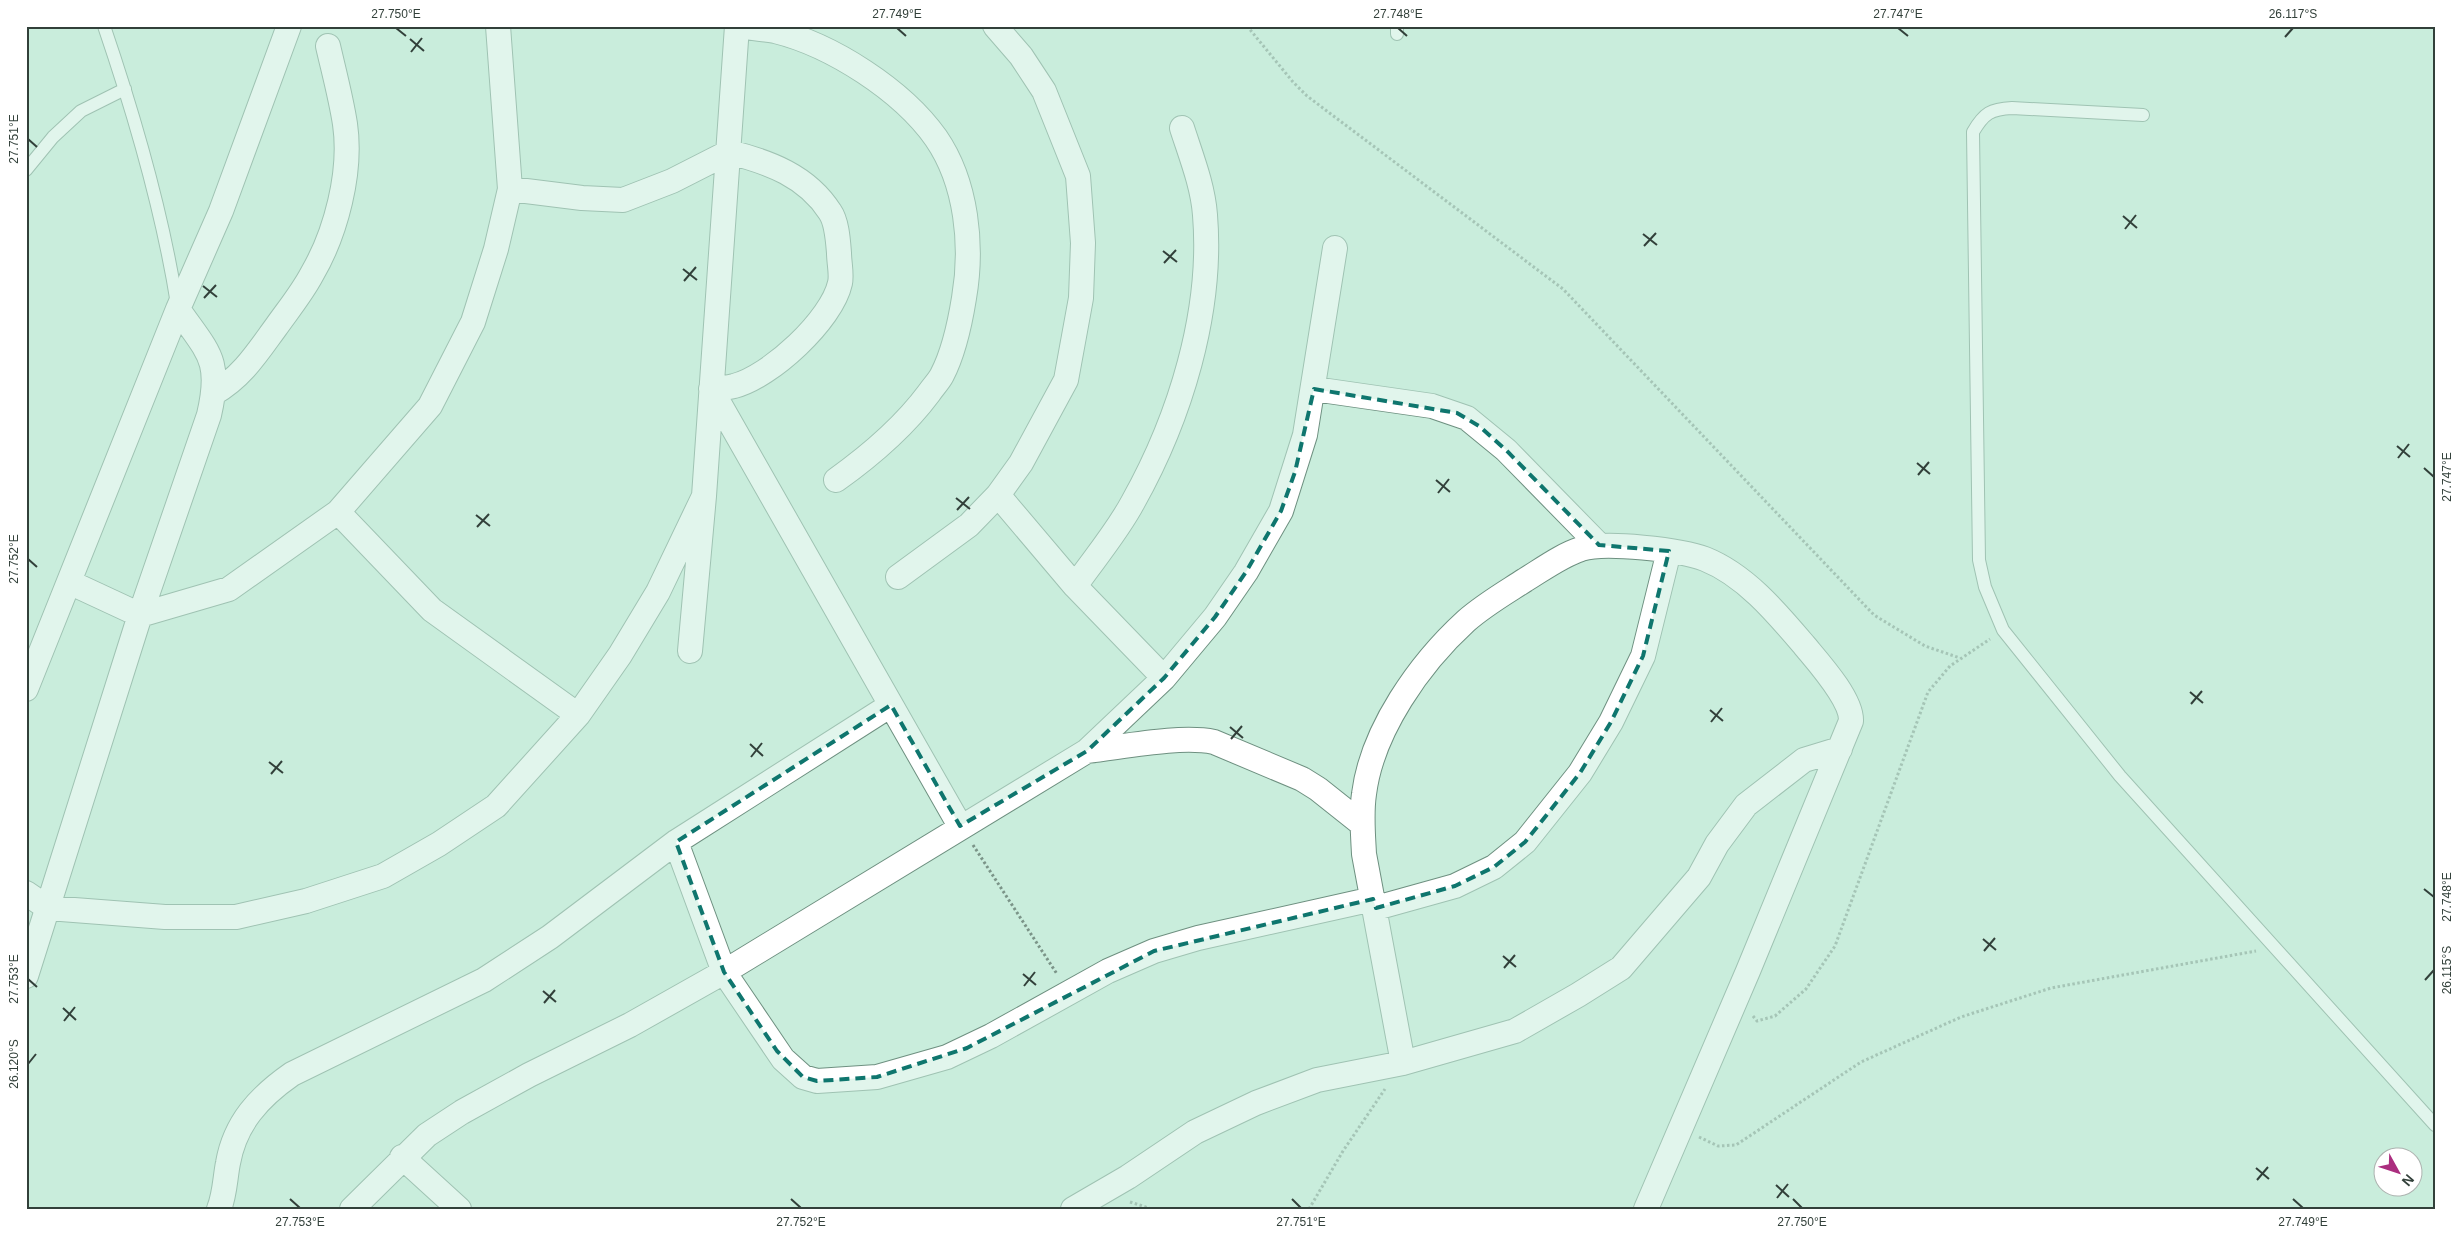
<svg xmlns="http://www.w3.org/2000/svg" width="2461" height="1235" viewBox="0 0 2461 1235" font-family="Arial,sans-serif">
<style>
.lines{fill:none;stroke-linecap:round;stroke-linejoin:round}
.service-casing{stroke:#6e9080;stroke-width:14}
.minor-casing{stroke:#6e9080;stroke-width:26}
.path{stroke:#7b9488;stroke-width:3;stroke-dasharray:2.5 2.5;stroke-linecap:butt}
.service{stroke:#fff;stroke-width:12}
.minor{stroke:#fff;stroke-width:24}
.marked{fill:none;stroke:#0f766e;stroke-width:4;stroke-dasharray:10 6;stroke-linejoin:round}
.ticks{fill:none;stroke:#32403a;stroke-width:2}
.neatline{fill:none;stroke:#32403a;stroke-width:2}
.ticks-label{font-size:12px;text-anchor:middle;fill:#32403a}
</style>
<rect width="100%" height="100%" fill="#c9eddc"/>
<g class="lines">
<defs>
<path id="service" d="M104,26C135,117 162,209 177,304
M1397,34V26
M2143,115L2012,108C1991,109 1984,113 1973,132L1979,560L1985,587L2003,630L2120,776L2435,1125
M26,170L53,137L81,111L125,89"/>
<path id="minor" d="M737,26C750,28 763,29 775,31C832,45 902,90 936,138C967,183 973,246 964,298C960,323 954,352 942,375C939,381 933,387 929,393C903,428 871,455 836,480
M1314,389L1432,406L1467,418L1506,450L1599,545
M214,393C242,377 257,353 276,327C288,310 302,293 312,274C336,233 352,172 345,124C341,98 334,72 328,46
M998,495L1075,586L1164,678
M338,512L432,610L578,715
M898,577L969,525L998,495L1021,463L1066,380L1081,298L1083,243L1078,176L1044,91L1021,56L995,26
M69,582L140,615L229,589L338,512L430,406L473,322L496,249L510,189L498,26
M1075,586C1094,559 1117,532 1133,502C1180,418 1213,312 1205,215C1203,186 1191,156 1182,128
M690,651L704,496L737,26
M26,689L178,309L221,211L289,26
M891,705L960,826
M1087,751C1123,747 1180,735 1214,742L1302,779L1318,789L1362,824
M676,842L724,972L783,1059L803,1077L817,1081L877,1077L947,1057L991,1036L1108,971L1154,951L1198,938L1373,899
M26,893L48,908L165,917H236L306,901L383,876L439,844L496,806L578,715L620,655L658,592L704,496
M1376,908L1455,886L1494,867L1525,842L1580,773L1611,722L1643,656L1669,551
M26,976L140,615L209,415C222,359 208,353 178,309
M1403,1063L1364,854C1363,834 1361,814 1364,794C1372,730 1420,663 1466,621C1484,605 1505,593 1525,580C1543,569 1562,555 1581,549C1604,541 1682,550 1705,559C1745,575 1776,612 1804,645C1818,662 1852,699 1851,721L1748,971L1646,1209
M402,1157L459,1209
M219,1209C225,1194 225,1178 228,1163C235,1123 259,1097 292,1074L484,980L550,937L676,842L891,705L711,389C718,388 727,388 734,386C770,377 832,320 840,283C842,275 839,262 839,253C838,241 837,222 830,212C807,176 769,162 729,152L672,181L623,200L582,198L510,189
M352,1209L427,1135L462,1112L529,1075L630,1025L724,972L1087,751L1164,678L1215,617L1246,572L1281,511L1305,435L1335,248
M1073,1209L1128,1177L1195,1132L1256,1103L1317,1080L1403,1063L1515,1031L1578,995L1621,968L1699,877L1717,844L1746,805L1804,760L1840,749"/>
</defs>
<!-- service casing -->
<use href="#service" class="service-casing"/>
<!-- minor casing -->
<use href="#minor" class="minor-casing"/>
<!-- path -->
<path class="path" d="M1247,26L1293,82L1307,96L1563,289L1874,615L1925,646L1960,658
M973,845L1057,974
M1753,1016L1757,1021L1775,1016L1806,989L1835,946L1928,692L1950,666L1990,639
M1699,1137L1718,1146L1736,1145L1861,1062L1961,1017L2051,988L2256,951
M1130,1202L1152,1209
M1309,1209L1343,1151L1385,1089"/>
<!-- service -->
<use href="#service" class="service"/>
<!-- minor -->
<use href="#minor" class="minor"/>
</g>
<!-- marked area -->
<path d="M0 0H2461V1235H0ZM1314,389L1457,413L1479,426L1506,450L1599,545L1669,551L1643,656L1611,722L1580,773L1525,842L1494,867L1455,886L1376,908L1373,899L1154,951L967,1048L877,1077L817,1081L803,1077L777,1051L724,972L676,842L891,705L960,826L1087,751L1164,678L1215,617L1246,572L1281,511L1295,472Z" fill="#c9eddc" fill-opacity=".55" fill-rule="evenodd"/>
<path class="marked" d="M1314,389L1457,413L1479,426L1506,450L1599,545L1669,551L1643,656L1611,722L1580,773L1525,842L1494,867L1455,886L1376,908L1373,899L1154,951L967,1048L877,1077L817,1081L803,1077L777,1051L724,972L676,842L891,705L960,826L1087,751L1164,678L1215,617L1246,572L1281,511L1295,472Z"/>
<!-- ticks -->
<path class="ticks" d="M396,28L406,36M897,28L906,36M1398,28L1407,36M1898,28L1908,36M2285,37L2293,28M410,39L424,51M411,52L422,38M28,139L37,147M2123,216L2137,228M2125,229L2136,215M1643,234L1657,245M1644,246L1656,233M1163,251L1177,262M1164,263L1176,250M683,269L697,280M684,281L696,267M203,286L217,297M204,298L216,285M2397,446L2410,457M2398,458L2409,444M1917,463L1930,474M2424,468L2434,477M1918,475L1929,462M1436,480L1450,492M1438,493L1449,479M956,498L970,509M957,510L969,497M476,515L490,526M477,527L489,514M28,559L37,567M2190,692L2203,703M2191,704L2202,691M1710,710L1723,721M1711,722L1722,708M1230,727L1243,738M1231,739L1242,726M750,744L763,756M751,757L762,743M269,762L283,773M271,774L282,761M2424,889L2434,897M1983,939L1996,950M1984,951L1995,938M1503,956L1516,967M1504,968L1515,955M1023,974L1036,985M28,979L37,987M2425,980L2434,970M1024,986L1035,972M543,991L556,1002M544,1003L555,990M63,1008L76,1020M64,1021L75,1007M28,1064L36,1054M2256,1168L2269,1179M2257,1180L2268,1167M1776,1185L1789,1197M1777,1198L1788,1184M290,1199L300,1208M791,1199L801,1208M1292,1199L1301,1208M1793,1199L1802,1208M2293,1199L2303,1208"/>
<!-- border -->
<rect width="2461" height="1235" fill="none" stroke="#ffffff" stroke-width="55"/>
<!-- north arrow -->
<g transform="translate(2398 1172) rotate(130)"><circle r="24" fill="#ffffff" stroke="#adb3b0"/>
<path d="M0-4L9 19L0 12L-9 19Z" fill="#ab2e7f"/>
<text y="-8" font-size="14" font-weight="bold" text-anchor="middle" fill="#32403a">N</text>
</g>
<rect x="28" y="28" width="2406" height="1180" class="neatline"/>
<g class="ticks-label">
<text x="396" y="18">27.750°E</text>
<text x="897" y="18">27.749°E</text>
<text x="1398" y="18">27.748°E</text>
<text x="1898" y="18">27.747°E</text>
<text x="2293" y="18">26.117°S</text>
<text transform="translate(14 139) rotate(-90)" y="4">27.751°E</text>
<text transform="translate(2447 477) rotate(-90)" y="4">27.747°E</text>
<text transform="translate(14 559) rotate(-90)" y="4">27.752°E</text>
<text transform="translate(2447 897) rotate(-90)" y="4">27.748°E</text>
<text transform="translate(2447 970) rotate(-90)" y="4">26.115°S</text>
<text transform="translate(14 979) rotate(-90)" y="4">27.753°E</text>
<text transform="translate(14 1064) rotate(-90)" y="4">26.120°S</text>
<text x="300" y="1226">27.753°E</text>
<text x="801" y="1226">27.752°E</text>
<text x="1301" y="1226">27.751°E</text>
<text x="1802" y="1226">27.750°E</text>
<text x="2303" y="1226">27.749°E</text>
</g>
</svg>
